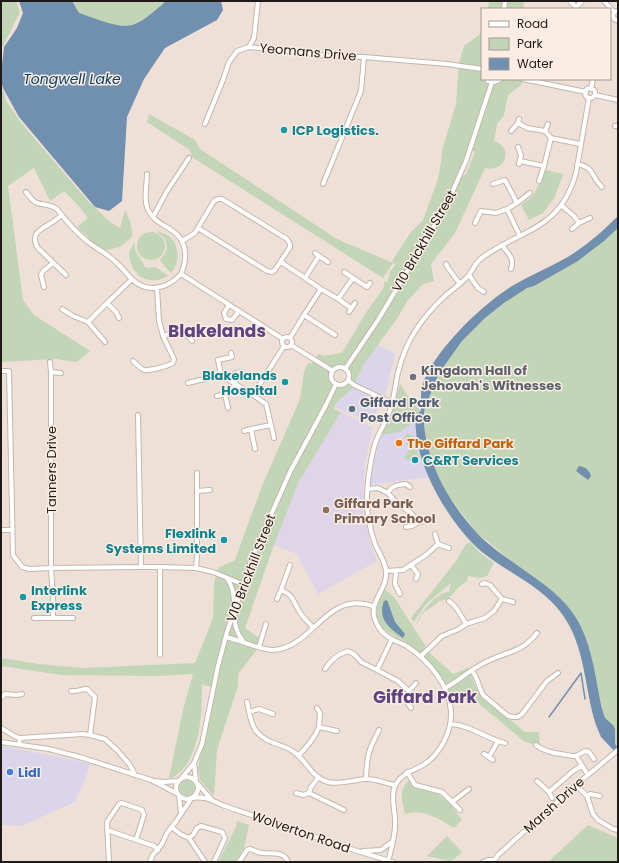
<svg xmlns="http://www.w3.org/2000/svg" width="619" height="863" viewBox="0 0 619 863" font-family="Poppins,sans-serif">
<style>
.commercial{fill:#dbd5eb}
.education{fill:#e0d4e8}
.green{fill:#c2d5b7;fill-rule:evenodd}
.water{fill:#718fae}
.lines{fill:none;stroke-linecap:round;stroke-linejoin:round}
.stream{stroke:#718fae;stroke-width:1.5}
.minor-casing{stroke:#c3b6ad;stroke-width:6}
.minor{stroke:#fff;stroke-width:4}
.culture-dot{fill:#0f9aa8;stroke:#fbede3;stroke-width:1.5}
.worship-dot{fill:#6b7280;stroke:#fbede3;stroke-width:1.5}
.service-dot{fill:#5c6f8a;stroke:#fbede3;stroke-width:1.5}
.food-dot{fill:#e8710a;stroke:#fbede3;stroke-width:1.5}
.education-dot{fill:#8d6e63;stroke:#fbede3;stroke-width:1.5}
.shop-dot{fill:#3f7fe0;stroke:#fbede3;stroke-width:1.5}
.labels{text-anchor:middle;dominant-baseline:central;stroke-width:3;stroke-linejoin:round;paint-order:stroke}
.street-label{font-size:13px;fill:#201b18;stroke:#fbede3}
.culture-label{font-size:13px;font-weight:bold;fill:#0d838f;stroke:#fbede3;text-anchor:start}
.worship-label{font-size:13px;font-weight:bold;fill:#5b616d;stroke:#fbede3;text-anchor:start}
.service-label{font-size:13px;font-weight:bold;fill:#4e5e75;stroke:#fbede3;text-anchor:start}
.food-label{font-size:13px;font-weight:bold;fill:#c56008;stroke:#fbede3;text-anchor:start}
.education-label{font-size:13px;font-weight:bold;fill:#785e54;stroke:#fbede3;text-anchor:start}
.shop-label{font-size:13px;font-weight:bold;fill:#366cbe;stroke:#fbede3;text-anchor:start}
.water-label{font-size:14px;font-style:italic;fill:#0a3d66;stroke:#fbede3}
.district-label{font-size:17px;font-weight:bold;fill:#5d4380;stroke:#fbede3}
</style>
<rect width="100%" height="100%" fill="#eee0d6"/>
<!-- commercial -->
<path class="commercial" d="M378,345L395,354L385,396L370,423L333,406L352,389L364,364Z
M418,419L438,476L369,485L380,435L400,432Z
M1,746L65,758L90,764L85,780L75,802L21,826L1,825Z"/>
<!-- education -->
<path class="education" d="M341,412L373,428L365,463L363,500L369,540L377,561L318,594L297,554L274,545L298,483Z"/>
<!-- green -->
<path class="green" d="M1,1H16L20,12L1,50Z
M72,1H165L163,4C154,11 144,22 132,25C119,29 92,17 78,13Z
M489,1H524L523,9H488Z
M482,29V79H487L489,81L501,79H523L521,85L508,95L504,115L497,124L494,141C514,147 506,173 485,168L455,233L431,264L434,281L423,284L408,300L396,320L364,364L352,389L334,405L335,406L334,409L341,412L298,483L274,545L245,628L262,640L259,647L238,674V686L217,750L214,796L200,780L198,768L213,687L202,685C202,712 201,752 180,772C177,775 173,777 170,779L169,778L183,710L193,674L159,676L61,675L1,666V658L38,664L83,668L195,663L213,618L214,583L218,568L235,560L262,486L300,399L304,372L308,363L311,364L319,354L324,356L342,353L367,311L383,289L385,281L387,282L390,272L395,265L392,261L411,232L423,220L438,179L441,162L442,151L456,104L459,63L464,46L479,35ZM470,150L475,152L466,174L458,179ZM340,367L347,371L349,377L346,383L341,385L334,382L331,376L334,369Z
M1,82L6,101L23,125L88,201L109,221L120,228L125,210C129,218 133,227 132,237L120,247L106,250L97,246L77,227L88,218L78,205L64,191L50,201L34,168L8,186L23,300L34,315L90,351L77,362L56,359L1,362Z
M149,114L195,140L200,149L337,239L393,263L383,278L192,157L190,150L147,122Z
M546,170L563,174L555,197L543,213L529,220L521,205L533,196Z
M618,228V747L615,744V729L613,725L605,718L602,709L591,658L584,635L517,565L477,533L446,493L432,461L425,433V413L424,410L425,404L428,400C441,357 476,321 513,297C519,293 526,287 534,286L587,255Z
M158,231C162,233 166,234 170,237C180,247 180,263 171,273L165,267L160,260C170,249 169,240 157,232Z
M137 246a14 14 0 1 1 28 0a14 14 0 1 1-28 0Z
M135,242C133,254 141,256 144,266L147,268L156,267L168,276C155,283 141,282 133,268C131,264 129,258 129,253C130,249 133,245 135,242Z
M400,384L407,395L420,405L418,419L400,432L380,435L394,406Z
M402,431L414,437L419,458L417,457L416,458L413,457L411,461L404,458L411,447L406,444L408,441L404,439L407,434Z
M470,542L479,552L494,563L487,576L480,578L468,576L467,581C463,584 458,587 456,590C450,597 448,600 439,601L435,605L424,612L415,626C420,614 436,592 449,592L451,583L426,604L414,622L411,618L456,561L466,544Z
M384,589L394,597L430,653L453,674L468,668L479,694L525,732H539L540,746L525,742L472,698L455,701L436,670L409,644L383,629L377,617V606Z
M179 788a8 8 0 1 1 16 0a8 8 0 1 1-16 0Z
M409,780L414,788L438,794L450,803L462,820L454,828C439,819 423,808 405,814C402,800 398,791 409,780Z
M237,821L249,825L244,848L235,862H218L236,827Z
M588,825L618,838V862H548Z
M447,836L462,852L453,860L449,861L427,856Z"/>
<!-- water -->
<path class="water" d="M19,1H72L79,13C92,17 119,29 132,25C143,22 154,11 163,4L165,1H221L223,10L217,20L165,48L144,79L127,117L122,201L109,211L95,207L19,117L4,90L1,82V74L4,47L17,28L23,13Z
M618,216V228L604,241L578,261L534,286L527,288L504,303L485,318L462,341L439,373L428,400C422,407 424,428 426,438C433,474 452,506 477,533C488,545 503,555 517,565C536,579 558,592 572,612C592,639 595,677 602,709L605,718L613,725L615,729V744L618,747V755L601,737L596,725C584,688 586,647 562,614C542,586 508,573 482,552C452,527 418,470 416,430C415,425 416,418 418,414C421,409 420,414 421,408C422,401 420,395 422,388C426,369 445,346 458,332C474,315 492,299 512,286C529,276 548,268 566,258C585,247 602,232 618,216Z
M579,466C586,467 589,470 591,476L588,480L576,471Z
M387,600L395,622L405,634L403,638C390,628 377,620 384,601Z"/>
<g class="lines">
<!-- stream -->
<path class="stream" d="M549,717L581,673L585,699"/>
<defs>
<path id="minor" d="M570,1L576,7L582,1
M604,1L614,12
M504,9L505,1
M618,11L614,12L613,16L614,19L618,21
M249,47L254,38L258,1
M487,79L488,81L495,82L501,79
M523,79L586,92
M585 93a5 5 0 1 1 10 0a5 5 0 1 1-10 0Z
M591,89L593,79
M595,95L618,100
M519,119L518,123L527,128L545,131L551,138
M205,124L223,80L229,62L237,51L249,47L327,56L364,57L447,64L482,69
M615,126H618
M511,131L518,123
M545,131L548,124
M518,147L521,155L519,164
M520,161L544,166L539,181
M577,164C596,168 590,176 602,187
M544,166L551,138L580,144
M147,174C147,186 143,199 148,210C153,221 165,225 174,232C188,242 187,260 181,274L283,339
M323,184L361,91L364,57
M493,184L505,180L517,203L530,193
M26,192C29,196 32,200 35,202C43,206 48,203 57,209C66,221 77,233 88,242C96,248 104,252 111,258C120,264 125,273 133,280C148,294 168,288 181,274
M517,203L507,209L520,236
M561,205L574,216L579,223L590,218
M62,215C58,218 55,221 51,223C41,229 29,234 38,248L66,275
M153,217L167,191L189,158
M475,223L481,211L496,213L507,209
M572,229L579,223
M182,241L195,233L214,201L218,199H222L287,239L290,244V247L275,270L272,272L267,271L198,228
M502,245C508,254 515,258 511,269
M315,253L328,262
M319,256L305,278L321,289
M281,262L305,278
M446,264L448,268L460,284
M344,272L353,278
M469,275L478,288L484,292
M44,287L41,275L43,271L53,263
M157,288L159,321L163,336
M338,299L351,308
M107,303L132,279
M229,305L224,313L226,319L232,320L239,311
M62,309L73,316L88,322L107,303L116,312L119,318
M349,312L355,303
M88,322L105,342
M335,335L304,315L321,289L338,299L353,278L367,287L370,283
M282 342a5 5 0 1 1 10 0a5 5 0 1 1-10 0Z
M290,338L304,315
M291,345L333,371
M231,353L232,357L218,360L221,375L253,395L284,346
M133,361C136,364 140,368 144,370C149,371 168,366 173,363L174,359L163,336C173,333 186,329 192,341
M50,362L51,372
M331 376a9 9 0 1 1 18 0a9 9 0 1 1-18 0Z
M345,369L378,320L423,245L446,206L466,161L492,82
M1,371H9L13,555L22,567L29,569L51,568L53,599V618
M61,373L51,372V568L141,567L138,415
M348,380L354,385L392,403
M188,383L221,375
M225,394V390L233,387L236,384L234,374L240,372
M253,395L266,404L274,438
M217,396L225,394L228,408
M244,431L251,429
M255,449L251,429L271,425
M368,489L378,488L388,493L397,503L411,513L419,522L427,521
M197,491L210,490
M388,493C391,485 399,485 406,484L410,487
M406,527L412,526L419,522
M1,530H12
M435,534L438,544
M290,565L281,590C294,596 292,599 299,611C302,617 309,622 313,628
M411,565L418,574L416,579
M141,567H160V655
M160,567L196,568L197,556V473
M196,568L213,572L242,584
M386,571L403,570L426,555L438,544L449,548
M396,571L395,584L400,594
M227,578C233,587 234,595 234,606
M482,584L485,583L490,585L502,599
M277,599L281,590
M449,601C457,606 461,616 466,624
M234,614C235,625 236,632 243,641
M34,618H73
M226,637C239,640 261,650 273,650C314,648 325,590 373,606
M259,647L266,624
M420,657L442,636L459,629L466,624L485,618L494,611L502,599L513,602
M325,669C330,661 338,654 348,651L355,655L361,662L377,670L392,639
M377,670L398,681L409,691C406,698 406,702 411,708
M472,671C479,680 478,686 483,695L508,716L513,717H518L522,714L547,681L558,673
M445,688C459,681 471,669 484,663C504,652 522,653 537,633
M71,691C77,692 81,689 87,689L95,697L90,735
M409,691L416,683
M1,698L5,694L17,695L22,694
M247,702L249,712
M317,708L320,713L319,727L337,731
M273,714L259,709L249,712C251,719 252,727 257,732C268,745 282,743 294,752C307,761 312,778 328,782C339,785 353,780 365,779C375,778 385,783 394,785
M450,724C471,725 486,739 505,743
M1,728L16,737L20,738
M1,742L49,749L83,758L151,780L178,794
M19,744L20,738L83,734L90,735L105,739L118,751L130,765L135,775
M536,745C546,753 561,754 573,756H576L585,751L589,752L594,759
M484,754L493,760
M299,755C308,746 314,739 319,727
M576,756L588,775
M489,757L498,741
M194,763L196,781
M407,772L415,785L442,792L452,802
M176 788a11 11 0 1 1 22 0a11 11 0 1 1-22 0Z
M181,779L194,763L202,744L218,666L227,632L252,558L290,472L326,405L336,384
M366,779C367,755 368,751 379,730
M155,781L164,782L178,781
M537,781L549,792L552,798
M198,784L211,799
M576,785L587,796L593,814L598,820L613,829L618,830
M549,792L572,772L581,766
M296,793L303,795L309,793L344,810
M309,793L311,787L318,778
M179,796L181,813
M587,796L590,794L600,796
M192,798C204,796 212,800 222,805L354,850L393,862
M460,810L452,802L469,789
M172,827L180,834L189,838L193,835L197,828L201,826L222,832L225,838L214,862
M107,830L154,846L158,850
M189,838L205,862
M363,851L381,850L393,841
M109,862L107,822L119,804L122,803L142,810L144,815L136,840
M150,862L152,856L162,844L167,833L177,820L191,799
M239,862L247,850L250,849C254,850 258,853 263,853C272,854 284,851 288,862
M388,862C391,849 396,834 395,821C395,809 390,794 396,784C402,773 413,771 423,765C440,755 452,731 451,712C450,686 429,661 408,647C398,641 384,638 378,626C364,603 388,592 386,571C385,561 379,553 375,544C371,532 368,519 367,507C366,490 370,461 375,444C379,432 386,422 390,410C395,397 395,382 399,369C406,340 424,315 446,295C453,289 462,283 468,276C474,269 474,263 483,257C524,228 560,230 576,173L589,98
M483,862L488,860H494
M493,862L498,855L576,785L618,750"/>
</defs>
<!-- minor casing -->
<use href="#minor" class="minor-casing"/>
<!-- minor -->
<use href="#minor" class="minor"/>
</g>
<!-- markers -->
<g class="culture-dot">
<circle cx="284" cy="130" r="4"/>
<circle cx="285" cy="382" r="4"/>
<circle cx="415" cy="460" r="4"/>
<circle cx="224" cy="540" r="4"/>
<circle cx="23" cy="597" r="4"/>
</g>
<circle class="worship-dot" cx="413" cy="377" r="4"/>
<circle class="service-dot" cx="352" cy="409" r="4"/>
<circle class="food-dot" cx="399" cy="443" r="4"/>
<circle class="education-dot" cx="326" cy="510" r="4"/>
<circle class="shop-dot" cx="10" cy="772" r="4"/>
<g class="labels">
<!-- street labels -->
<g class="street-label">
<text transform="translate(308 52) rotate(5)">Yeomans Drive</text>
<text transform="translate(424 241) rotate(-60)">V10 Brickhill Street</text>
<text transform="translate(51 470) rotate(-90)">Tanners Drive</text>
<text transform="translate(251 568) rotate(-69)">V10 Brickhill Street</text>
<text transform="translate(554 805) rotate(-42)">Marsh Drive</text>
<text transform="translate(301 832) rotate(19)">Wolverton Road</text>
</g>
<!-- culture labels -->
<g class="culture-label">
<text x="292" y="130">ICP Logistics.</text>
<text x="277" y="375" text-anchor="end">Blakelands<tspan x="277" dy="15">Hospital</tspan></text>
<text x="423" y="460">C&amp;RT Services</text>
<text x="216" y="533" text-anchor="end">Flexlink<tspan x="216" dy="15">Systems Limited</tspan></text>
<text x="31" y="590">Interlink<tspan x="31" dy="15">Express</tspan></text>
</g>
<!-- worship labels -->
<g class="worship-label">
<text x="421" y="370">Kingdom Hall of<tspan x="421" dy="15">Jehovah's Witnesses</tspan></text>
</g>
<!-- service labels -->
<g class="service-label">
<text x="360" y="402">Giffard Park<tspan x="360" dy="15">Post Office</tspan></text>
</g>
<!-- food labels -->
<g class="food-label">
<text x="407" y="443">The Giffard Park</text>
</g>
<!-- education labels -->
<g class="education-label">
<text x="334" y="503">Giffard Park<tspan x="334" dy="15">Primary School</tspan></text>
</g>
<!-- shop labels -->
<g class="shop-label">
<text x="18" y="772">Lidl</text>
</g>
<!-- water labels -->
<g class="water-label">
<text x="72" y="79">Tongwell Lake</text>
</g>
<!-- district labels -->
<g class="district-label">
<text x="217" y="331">Blakelands</text>
<text x="425" y="697">Giffard Park</text>
</g>
</g>
<!-- border -->
<rect width="619" height="863" fill="none" stroke="#201b18" stroke-width="4"/>
<!-- legend -->
<rect x="481" y="8" width="130" height="72" fill="#fbede3" stroke="#a39992"/>
<rect x="489" y="21" width="20" height="6" fill="#ffffff" stroke="#a39992"/>
<text x="517" y="28" font-size="12" fill="#201b18">Road</text>
<rect x="489" y="38" width="20" height="12" fill="#c2d5b7" stroke="#a39992"/>
<text x="517" y="48" font-size="12" fill="#201b18">Park</text>
<rect x="489" y="58" width="20" height="12" fill="#718fae" stroke="#a39992"/>
<text x="517" y="68" font-size="12" fill="#201b18">Water</text>
</svg>
